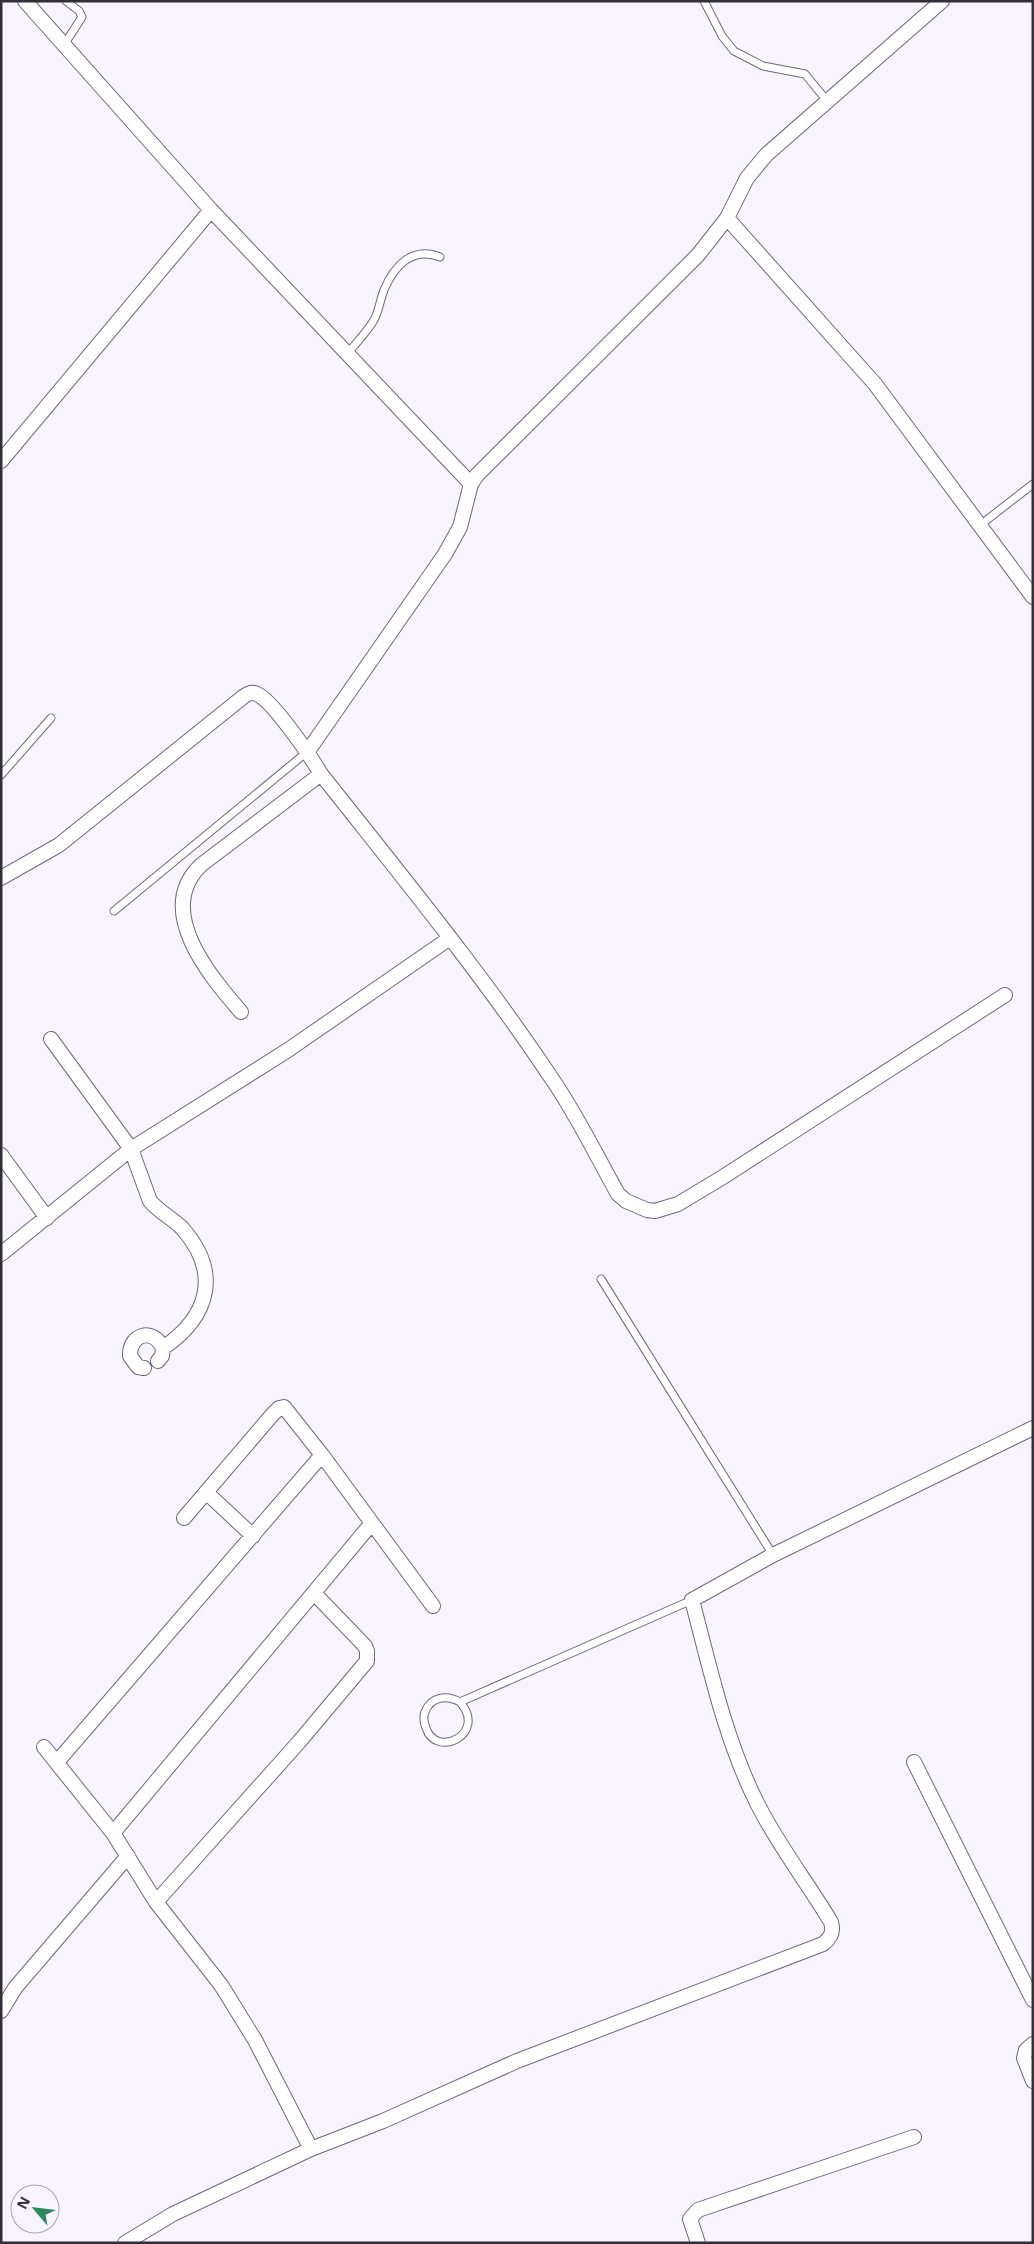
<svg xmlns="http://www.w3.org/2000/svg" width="1034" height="2244" viewBox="0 0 1034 2244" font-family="'Open Sans',sans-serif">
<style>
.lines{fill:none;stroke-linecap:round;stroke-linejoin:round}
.lane-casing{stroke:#70657e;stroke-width:9}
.street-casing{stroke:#70657e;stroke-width:16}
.lane{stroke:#fff;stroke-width:7}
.street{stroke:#fff;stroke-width:14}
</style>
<rect width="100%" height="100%" fill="#f8f4ff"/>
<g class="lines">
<defs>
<path id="lane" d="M704,1L722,36L734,51L763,66L805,74L827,101
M64,45L82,17L79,11L66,1
M347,354C356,343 367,332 374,320C379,311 380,300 384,290C394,266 412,246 440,257
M979,526L1033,484
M1,775L51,718
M114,911L307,752
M601,1279L773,1555
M460,1702C488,1734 436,1759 426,1728C424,1723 423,1717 425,1712C431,1696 447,1695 460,1702L692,1600"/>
<path id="street" d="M25,1L211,210L471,484L477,475L698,255L727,218L747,178L766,155L942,1
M727,218L875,384L1033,597
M1,461L211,210
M308,751L445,554L460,527L471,484
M1,878L59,845L243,697C247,694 252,691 257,694C273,701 311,757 321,774C399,873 480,971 550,1076C576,1113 596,1155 618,1194L626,1201L647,1210L655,1211L678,1204L723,1177L1005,995
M241,1012C209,975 154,910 201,865L321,774
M51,1039L131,1149L150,1201C159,1212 172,1218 182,1228C221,1272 210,1316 163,1348L162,1356L158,1361
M1,1155L47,1218
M1,1254L131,1149L288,1050L450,938
M144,1368L138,1367L130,1356C129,1334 153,1327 163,1348
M206,1492L253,1536
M184,1518L272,1415L279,1408L284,1407L322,1455L433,1606
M44,1747L113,1833L156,1902L221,1985L255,2040L311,2149
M57,1762L322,1455
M914,1762L1033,2000
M113,1833L372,1523
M156,1902L299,1742L367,1661V1651L365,1646L314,1593
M1,2011L15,1988L128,1856
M1033,2044L1026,2050L1024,2058L1033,2081
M125,2243L173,2214L311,2149L383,2121L517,2061L823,1944C831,1938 834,1932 831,1922C807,1882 778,1845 757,1803C725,1739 710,1668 692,1600L773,1555L1033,1428
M698,2243L690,2219L698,2210L914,2137"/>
</defs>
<!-- lane casing -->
<use href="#lane" class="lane-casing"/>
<!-- street casing -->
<use href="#street" class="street-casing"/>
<!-- lane -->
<use href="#lane" class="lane"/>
<!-- street -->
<use href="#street" class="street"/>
</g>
<!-- border -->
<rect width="1034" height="2244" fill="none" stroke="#332f39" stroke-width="5"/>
<!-- north arrow -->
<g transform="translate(35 2209) rotate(298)"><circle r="24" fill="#f8f4ff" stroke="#a9a5b0"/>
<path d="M0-4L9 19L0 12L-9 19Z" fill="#2d885e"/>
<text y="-8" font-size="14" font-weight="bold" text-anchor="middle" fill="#332f39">N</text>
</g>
</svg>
